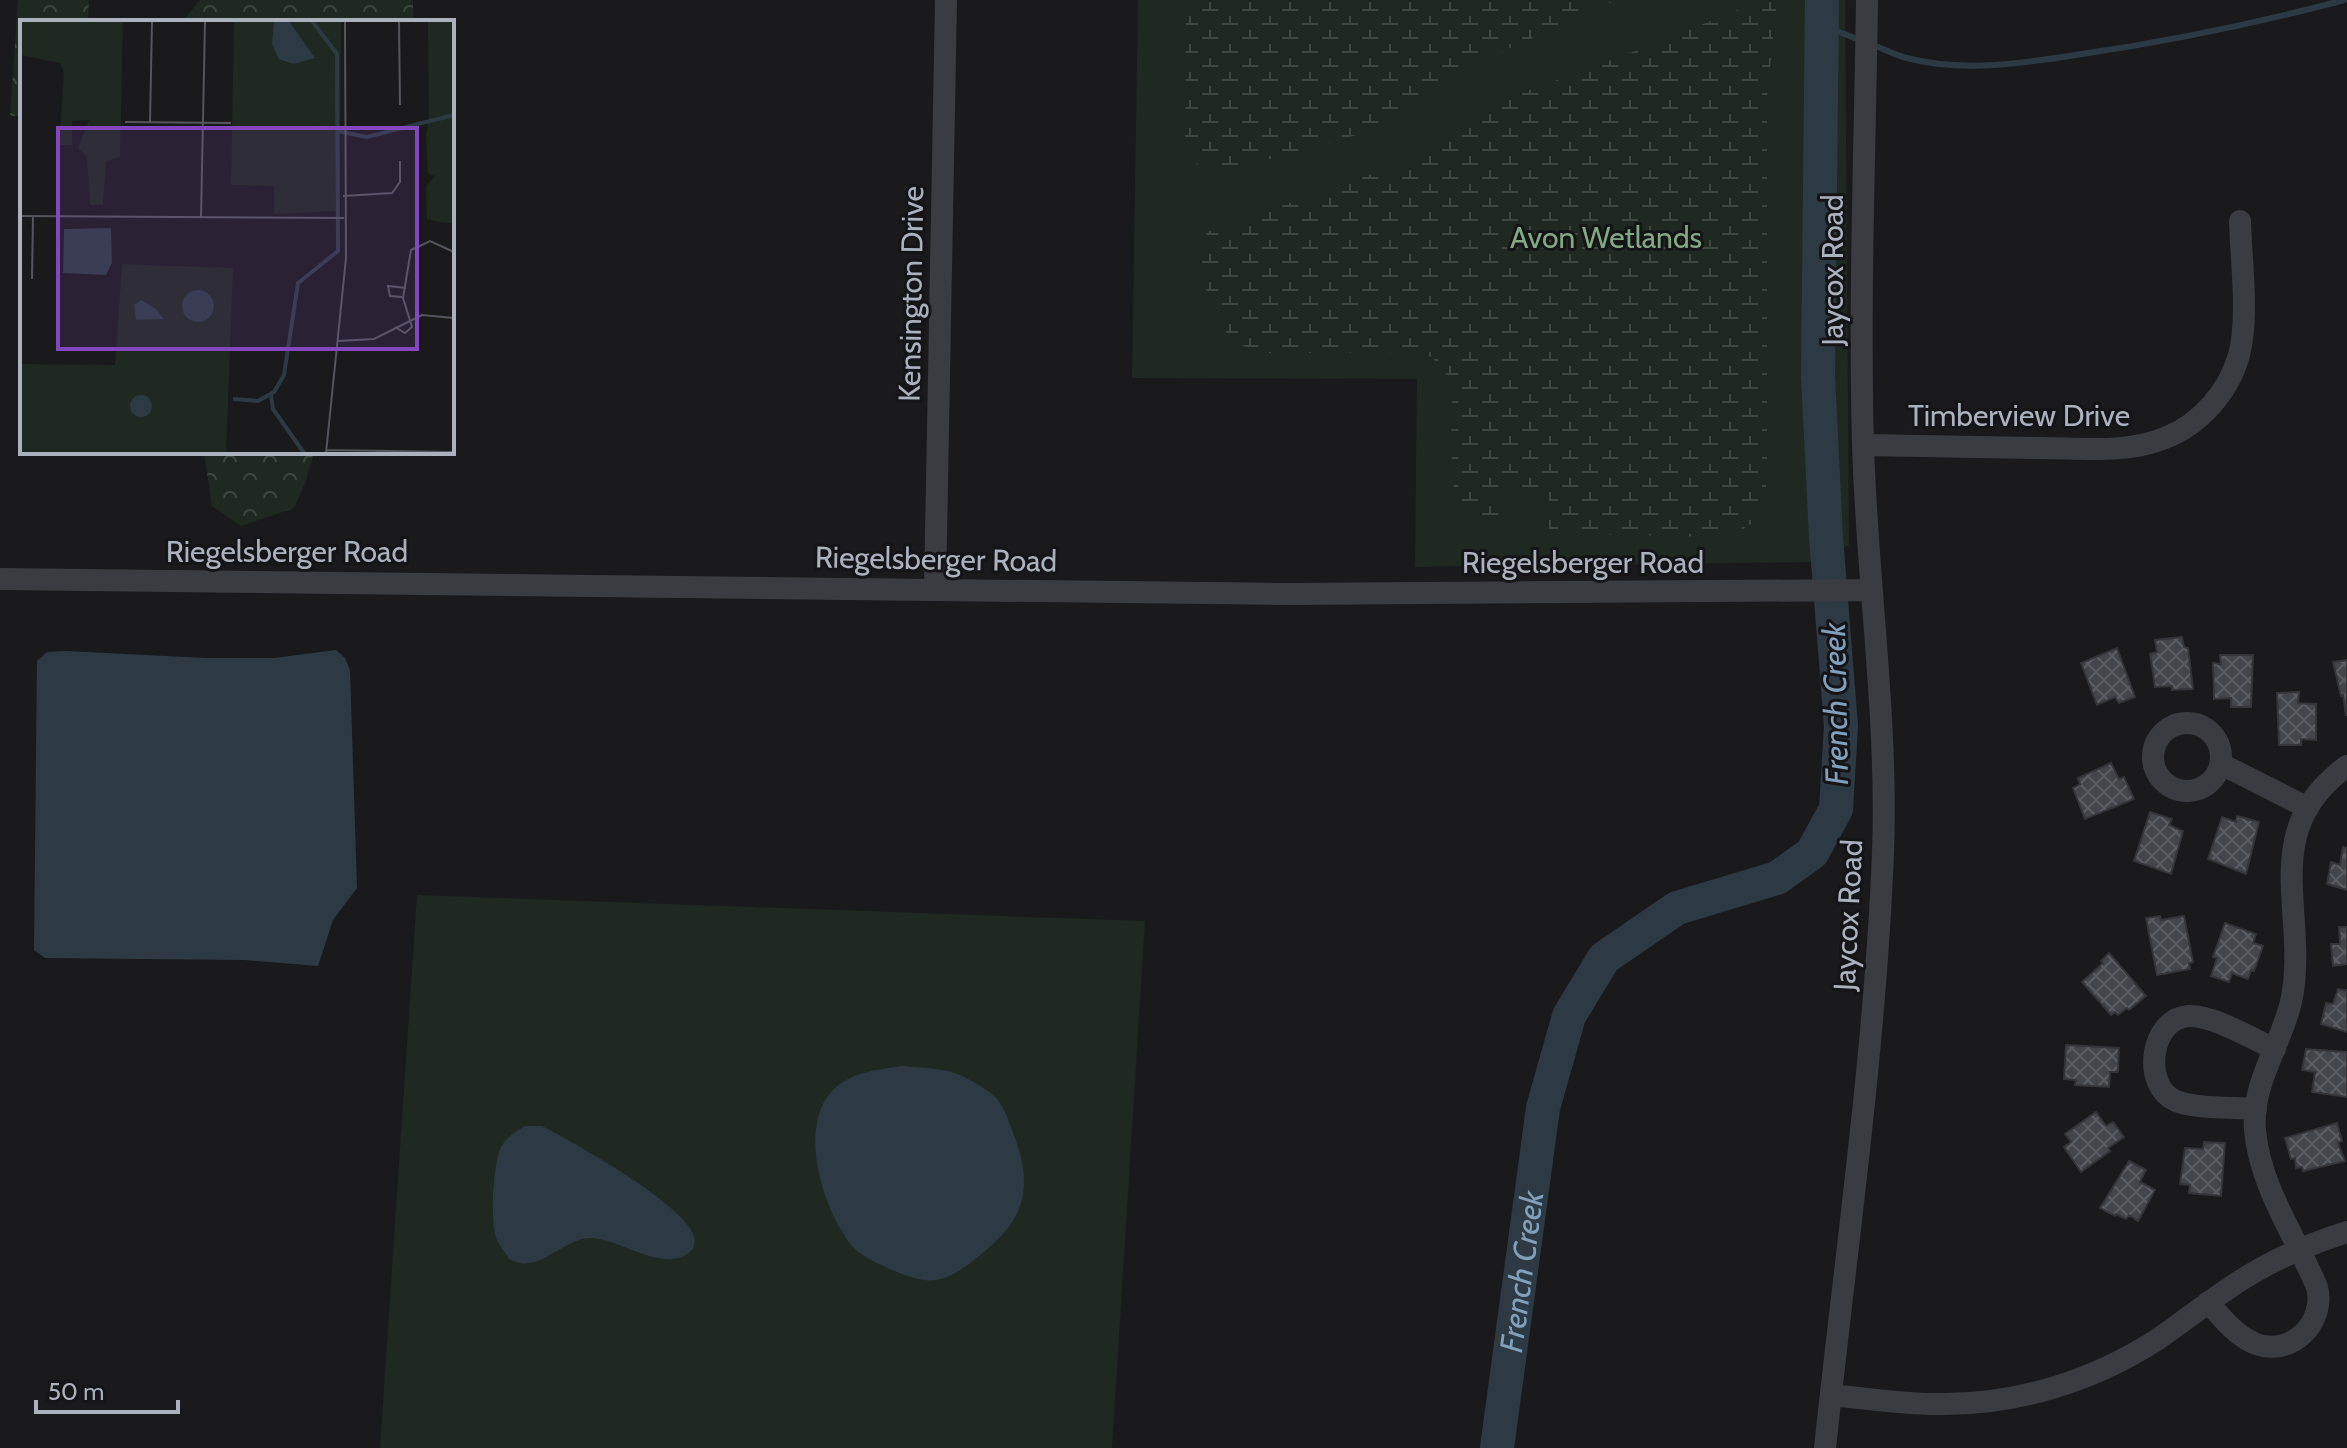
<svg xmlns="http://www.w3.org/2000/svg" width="2347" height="1448" viewBox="0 0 2347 1448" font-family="Cabin,sans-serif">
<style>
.green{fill:#1f2921}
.forest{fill:url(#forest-crowns)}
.wetland{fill:url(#wetland-marsh)}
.water{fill:#2e3a43}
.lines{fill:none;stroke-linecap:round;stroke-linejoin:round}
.stream{stroke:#2e3a43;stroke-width:6}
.river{stroke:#2e3a43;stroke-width:34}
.building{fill:url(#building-cross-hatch);stroke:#343439;stroke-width:2}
.minor{stroke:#3b3c42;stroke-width:22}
.labels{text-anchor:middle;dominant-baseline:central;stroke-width:6;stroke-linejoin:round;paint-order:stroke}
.park-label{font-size:30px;fill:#81aa84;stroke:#151518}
.street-label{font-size:30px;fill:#acb1be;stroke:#151518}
.water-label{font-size:32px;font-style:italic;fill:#80a0bb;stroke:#151518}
.inset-river{fill:none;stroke:#2e3a43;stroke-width:4}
.inset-road{fill:none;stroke:#54565d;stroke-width:2}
.view{fill:#8547bf;fill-opacity:0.15;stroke:#8547bf;stroke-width:4}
.inset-edge{fill:none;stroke:#acb1be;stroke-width:4}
</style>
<defs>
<pattern id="forest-crowns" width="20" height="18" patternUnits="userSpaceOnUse" patternTransform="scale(2)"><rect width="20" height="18" fill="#1f2921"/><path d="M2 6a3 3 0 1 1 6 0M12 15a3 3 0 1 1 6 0" fill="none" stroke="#3d463f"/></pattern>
<pattern id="wetland-marsh" width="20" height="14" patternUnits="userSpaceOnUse" patternTransform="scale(2)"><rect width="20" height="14" fill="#1f2921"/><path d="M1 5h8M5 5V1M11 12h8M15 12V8" fill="none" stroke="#3d463f"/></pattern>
<pattern id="building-cross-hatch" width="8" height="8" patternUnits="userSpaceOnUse" patternTransform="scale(2)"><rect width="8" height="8" fill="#44454a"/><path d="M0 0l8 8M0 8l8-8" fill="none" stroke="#5c5d62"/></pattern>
</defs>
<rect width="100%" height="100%" fill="#1a1a1d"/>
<!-- green -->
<path class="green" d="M1138,0H1845L1849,545L1812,562L1415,567L1417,379L1132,378Z
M417,895L1145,921L1112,1448H380Z"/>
<!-- forest -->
<path class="forest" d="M18,0H89L88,22H22V116H10Z
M200,0H413V22H182Z
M204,452H314L305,483L294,508L241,526L212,506Z"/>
<!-- wetland -->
<path class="wetland" d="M1186,0H1616L1464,69L1374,130L1241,167L1198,165L1185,148Z
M1762,0H1777L1767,96V480L1761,518L1738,532L1713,537L1549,533V491H1500V527C1479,526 1468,518 1455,502L1451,447L1452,400L1447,375L1433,358L1420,352L1259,353L1230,340L1203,283L1199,254L1207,232L1417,158L1506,99L1662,41Z"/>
<!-- water -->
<path class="water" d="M336,650L345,658L350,670L357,888L333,920L318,966L245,960L45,958L34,950L37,661L47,652L66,651L205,658H274Z
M901,1066C921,1068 947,1067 966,1078C976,1083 988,1090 996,1098C1004,1107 1008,1119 1012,1130C1030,1175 1031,1211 992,1245C975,1259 958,1276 936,1280C923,1282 906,1276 895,1271C881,1265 864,1258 853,1247C824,1213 796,1127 833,1090C851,1072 877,1070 901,1066Z
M525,1126H542C571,1141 688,1206 694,1237C695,1240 694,1246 693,1249C667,1277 623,1239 591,1238C562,1238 539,1276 509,1259C505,1252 498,1244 496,1237C490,1218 493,1165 501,1147C507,1137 515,1132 525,1126Z"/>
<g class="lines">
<!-- stream -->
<path class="stream" d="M1822,25L1862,41
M1873,45C1884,49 1895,55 1907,58C1963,73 2026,63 2082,54C2170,41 2258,23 2344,0"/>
<!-- river -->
<path class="river" id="s1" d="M1497,1448L1543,1108L1569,1016L1604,958L1677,908L1777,878L1812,853L1836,809L1841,726L1826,537L1818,376L1822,0"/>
</g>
<!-- building -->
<path class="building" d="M2182,637L2184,647L2188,648L2193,689L2172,690V686L2155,687L2150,654L2157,652L2155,640Z
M2117,648L2135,697L2119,703L2115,697L2097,705L2081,663Z
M2220,655H2253L2251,707H2231V698L2214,699L2213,663L2221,664Z
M2347,660V715H2346L2343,695L2341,696L2333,662Z
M2299,692L2298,703L2316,704V740L2301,739V745H2279L2277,693Z
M2111,763L2119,779L2124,777L2134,799L2085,819L2073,788L2080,784L2078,778Z
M2150,812L2172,819L2169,825L2183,831L2171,874L2134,861Z
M2237,816L2259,822L2246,874L2208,859L2222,817L2236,822Z
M2343,847L2347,848V890L2327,884L2331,862L2340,865Z
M2160,916L2161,920L2184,916L2193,962L2189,963L2190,969L2157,975L2146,918Z
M2225,923L2256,934L2253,943L2263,946L2254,971L2251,970L2248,979L2232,973L2229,982L2211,976L2217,958L2213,957Z
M2339,927H2347V964L2333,966L2331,944H2340Z
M2109,953L2146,996L2129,1010L2127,1008L2118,1015L2115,1012L2111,1015L2082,982L2103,963L2101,961Z
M2338,989L2347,991V989V1032L2321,1024L2326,1003L2333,1004Z
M2066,1045L2119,1048L2118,1072H2110L2109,1087L2075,1085L2076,1080L2064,1079Z
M2306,1049L2347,1052V1097L2312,1092L2315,1072L2302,1070Z
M2096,1112L2106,1126L2113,1122L2124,1137L2108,1148L2110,1151L2081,1172L2064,1147L2071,1142L2065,1134Z
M2337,1123L2342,1141L2338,1143L2345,1161L2303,1171L2302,1167L2296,1168L2295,1158L2291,1159L2285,1138Z
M2204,1142L2225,1143L2221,1196L2189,1193L2190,1185L2180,1184L2185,1148L2203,1149Z
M2129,1161L2146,1170L2140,1182L2155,1190L2138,1221L2129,1215L2126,1219L2116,1214L2115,1216L2100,1208Z"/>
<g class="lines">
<!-- minor -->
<path class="minor" d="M1863,445C1922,446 1981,447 2039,448C2081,448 2126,454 2165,438C2201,424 2229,391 2239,355C2249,318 2241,260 2240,221
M0,579L1285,594L1870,590
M935,589L946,0
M2153 757a34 34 0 1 1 68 0a34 34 0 1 1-68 0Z
M2221,764L2308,808
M2256,1109C2233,1107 2196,1109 2176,1101C2141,1086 2150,1018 2189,1016C2213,1015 2252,1039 2275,1049
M2208,1302C2222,1318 2236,1336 2256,1344C2292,1357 2326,1322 2317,1287C2295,1235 2260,1187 2255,1130C2251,1084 2281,1045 2291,1002C2310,914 2255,832 2347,766
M1831,1395C1865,1398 1900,1404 1934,1404C2013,1406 2092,1382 2158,1339C2192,1316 2222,1290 2258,1270C2286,1254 2316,1242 2347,1232
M1825,1448C1846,1250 1875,1052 1883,853C1888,717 1867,581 1863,445C1859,296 1865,148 1867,0"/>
</g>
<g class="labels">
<!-- park labels -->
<g class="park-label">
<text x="1606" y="237">Avon Wetlands</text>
</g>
<!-- street labels -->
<g class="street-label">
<text transform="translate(1832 270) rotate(-90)">Jaycox Road</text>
<text transform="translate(911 294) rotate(-89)">Kensington Drive</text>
<text x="2019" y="415">Timberview Drive</text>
<text x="287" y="551">Riegelsberger Road</text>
<text transform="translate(936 559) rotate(1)">Riegelsberger Road</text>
<text x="1583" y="562">Riegelsberger Road</text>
<text transform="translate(1848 915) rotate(-87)">Jaycox Road</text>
</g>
<!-- water labels -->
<g class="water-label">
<text transform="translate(1835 704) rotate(-91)">French Creek</text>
<text stroke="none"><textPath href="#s1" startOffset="178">French Creek</textPath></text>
</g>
</g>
<!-- overview -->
<g transform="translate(20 20)">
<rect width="434" height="434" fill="#1a1a1d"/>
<path d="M214,1H321L320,191L254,194V166L211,165ZM408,1H434V203L420,202L417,143L409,117ZM102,244L213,248L206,433H0V344L95,345Z" fill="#1f2921"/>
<path d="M0,1H103L100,137L86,142L83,185H70L67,138L58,128L69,100L52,101V125H39L44,53L40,43L0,35ZM434,95V203L420,202L407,199L406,166L415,156L408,154L406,114L408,104Z" fill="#1f2921"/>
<path d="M223,1H279L305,42L267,58L228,28ZM226,29L271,61L306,46L309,99L248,127L221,133L220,44ZM310,107L307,187L275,189L274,183L263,187L257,162L226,159L222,143Z" fill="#1f2921"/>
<path d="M254,1H269L295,38L273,44L259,39L252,24ZM91,208L92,243L86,255L43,253L44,209ZM162 286a16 16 0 1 1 32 0a16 16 0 1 1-32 0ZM121,280L136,289L144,299L116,300L114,285ZM110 386a11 11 0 1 1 22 0a11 11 0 1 1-22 0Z" fill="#2e3a43"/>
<path class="inset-river" d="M316,111L347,117L434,95M251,375L253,389L284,433M213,379L238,381L254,372L264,355L278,263L318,231L317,34L292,1"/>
<path class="inset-road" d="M379,1L380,85M105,102L211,103M130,102L132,1M323,176L372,173L380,162V141M0,196L324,198M181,198L185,1M12,259L13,196M382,277L370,276L368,266L386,268M375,307L385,313L392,307L383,278L391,230L410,221L434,232M318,321L354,319L402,295L434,298M306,430L434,432M306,433L326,238L325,1"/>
<path class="view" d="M38,108H397V329H38Z"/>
<rect width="434" height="434" class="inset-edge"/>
</g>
<!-- scale -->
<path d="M36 1400v12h142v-12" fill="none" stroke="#acb1be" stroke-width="4"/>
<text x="48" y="1400" font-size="24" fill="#acb1be" stroke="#151518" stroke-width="6" paint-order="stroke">50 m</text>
</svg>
